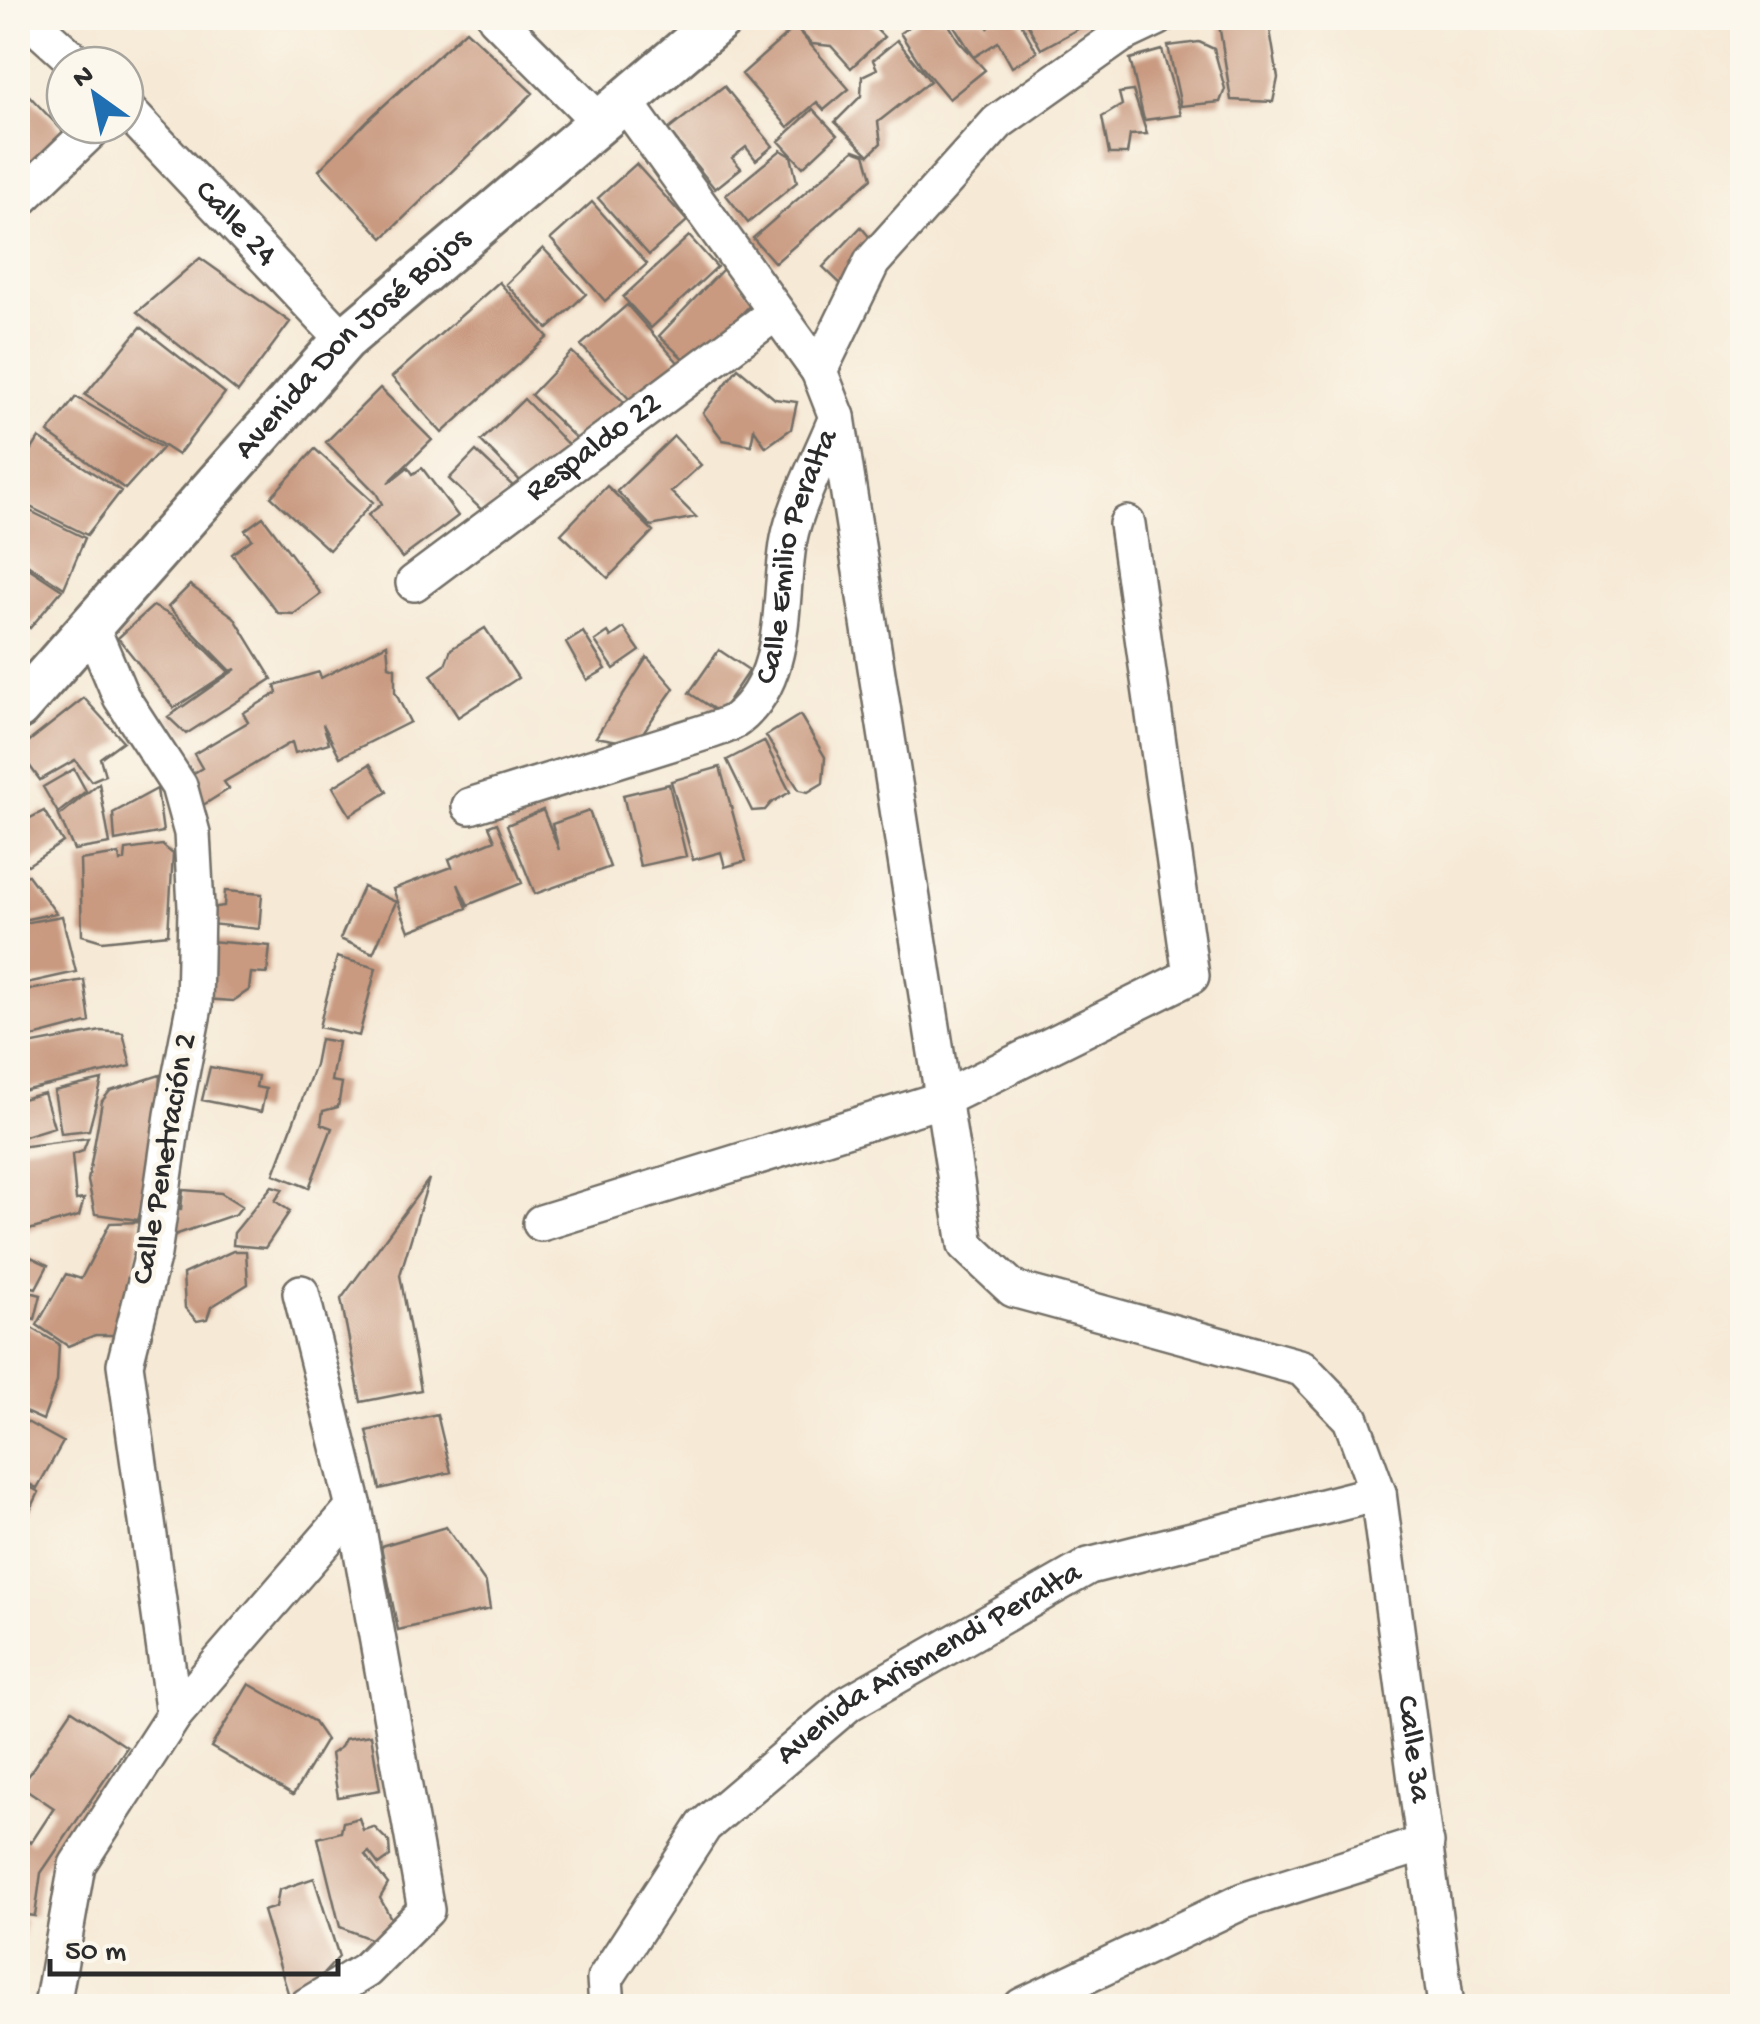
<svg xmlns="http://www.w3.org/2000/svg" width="1760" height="2024" viewBox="0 0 1760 2024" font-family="'Gochi Hand',sans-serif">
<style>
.building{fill:#c99a80}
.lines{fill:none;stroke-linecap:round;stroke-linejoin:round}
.minor-casing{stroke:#726e66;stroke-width:40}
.tertiary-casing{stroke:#726e66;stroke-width:48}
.minor{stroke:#fff;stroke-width:35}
.tertiary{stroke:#fff;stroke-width:42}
.labels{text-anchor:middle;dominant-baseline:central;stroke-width:9;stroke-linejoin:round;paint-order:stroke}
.street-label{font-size:32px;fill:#2b2b2b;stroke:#fbf7ec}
</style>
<rect width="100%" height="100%" fill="#fbf7ec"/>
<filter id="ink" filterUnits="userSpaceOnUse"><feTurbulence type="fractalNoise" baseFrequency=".01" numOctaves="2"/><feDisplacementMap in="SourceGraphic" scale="20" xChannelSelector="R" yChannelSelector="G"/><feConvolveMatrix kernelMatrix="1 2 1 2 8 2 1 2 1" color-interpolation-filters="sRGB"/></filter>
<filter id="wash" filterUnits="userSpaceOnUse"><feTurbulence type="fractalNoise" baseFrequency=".0048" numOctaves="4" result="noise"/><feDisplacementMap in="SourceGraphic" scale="40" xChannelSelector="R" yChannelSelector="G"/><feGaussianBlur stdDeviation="2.25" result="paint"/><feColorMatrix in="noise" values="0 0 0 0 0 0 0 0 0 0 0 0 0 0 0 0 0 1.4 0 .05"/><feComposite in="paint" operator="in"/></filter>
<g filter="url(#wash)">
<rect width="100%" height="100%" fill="#f6e9d5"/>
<g id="blocks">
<!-- building -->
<path class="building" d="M787,18H865L884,37L851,68L831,46L812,44Z
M922,18H945L958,40L985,70L949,99L922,67L900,33Z
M949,18H982L989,29L984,18H1018L1037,52L1012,67L998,42L974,57Z
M1024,18H1098L1041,49Z
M1236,18H1268L1278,78L1273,102L1231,100L1219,24Z
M795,27L849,89L824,110L817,102L788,127L742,74Z
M466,30L533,93L383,238L319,170L368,120Z
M897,40L930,81L878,122L881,143L869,155L835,122L861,96L862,76L877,69L873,60Z
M1199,42L1214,49L1225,89L1220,102L1181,106L1168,46Z
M1162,50L1181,115L1144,120L1130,59Z
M18,84L76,145L18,200Z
M724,86L773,146L756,160L746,147L732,158L741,168L715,189L668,130Z
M1133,91L1147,134L1130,135L1127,154H1109L1102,117L1122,105L1119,93Z
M813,109L837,135L803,167L779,141Z
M781,150L791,156L797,182L748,223L726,195Z
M854,150L865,154L872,178L775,263L753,238Z
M636,164L687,221L649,255L598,198Z
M592,202L647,264L605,301L551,239Z
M861,227L880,250L846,289L823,267Z
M689,236L717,267L651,328L623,297Z
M543,248L586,294L548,329L506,284Z
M200,258L290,322L238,392L137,312Z
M724,268L756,299L691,366L659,336Z
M499,282L548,337L442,433L392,377Z
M627,305L683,368L638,409L581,345Z
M141,327L225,393L178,455L85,395Z
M572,352L629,407L588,450L531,395Z
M738,368L775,399L797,402L791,429L766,447L754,429L751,445L723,440L703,413Z
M380,388L432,440L388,483L408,467L413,474L422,468L458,516L402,558L368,515L382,504L376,493L326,442Z
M76,397L162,448L125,489L48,433Z
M524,399L573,450L531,492L481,441Z
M674,436L701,465L671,492L696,517L651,526L617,491Z
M39,438L121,491L87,535L18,501V472Z
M315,449L373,502L329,550L271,497Z
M476,451L514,487L487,515L449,479Z
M607,486L653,531L608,578L561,534Z
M18,505L85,538L64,588L18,558Z
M263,517L321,594L294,614L278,613L232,554L252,539L245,530Z
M18,561L62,590L30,628L18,620Z
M190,585L234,617L272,679L186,734L168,717L236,669L231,671L168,607Z
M153,606L172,616L229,672L174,708L118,638Z
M485,628L518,678L458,717L431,675L445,665L451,649Z
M624,628L640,651L614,669L595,641L608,632L611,637Z
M583,632L606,669L587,680L566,643Z
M387,644L389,666L395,668V692L410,722L340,757L323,724L329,743L295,753L292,742L224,782L229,789L200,807L184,779L202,768L194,754L248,722L243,713L277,693L275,685L319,672L321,678Z
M719,650L749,670L720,713L689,693Z
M647,657L674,688L635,744L596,737Z
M84,698L123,741L100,758L105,775L91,781L75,760L40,780L18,750Z
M800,715L825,757L823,783L808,792L799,790L766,736Z
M764,741L790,792L771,803L765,810L752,811L727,760Z
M370,764L387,792L350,815L333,787Z
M720,767L746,861L725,867L721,852L693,860L671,781Z
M74,769L86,791L58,813L43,787Z
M99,783L110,844L74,850L59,816Z
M669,784L686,856L640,866L623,795Z
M157,789L163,832L115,841L113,813Z
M18,801L28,819L44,811L63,842L28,865L18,858Z
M543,810L559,850L552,824L589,811L610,867L535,894L507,825Z
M497,823L522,883L468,905L458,884L467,908L409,931L393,889L452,867L449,859L495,840L489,826Z
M162,845L173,854L168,934L102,941L82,935L80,860L119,854L120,862L125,860L126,850Z
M28,875L56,913L18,921V877Z
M363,887L396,902L373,953L340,939Z
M225,891L262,894L259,929L209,924L210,908L224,906Z
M62,916L76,972L18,985V924Z
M209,941L270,946L267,974L251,973L249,990L233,1001L204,999Z
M337,957L376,968L359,1036L319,1027Z
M84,980L90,1022L18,1041V992Z
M101,1031L123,1033L131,1066L18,1092V1047Z
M320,1039L338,1042L331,1081L342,1083L338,1107L323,1111L321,1124L332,1128L309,1188L274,1174L315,1065Z
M210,1067L258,1076L256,1087L266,1089L261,1112L202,1100Z
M160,1075L154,1163L138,1220L95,1214L88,1181L102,1101L110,1091Z
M102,1080L89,1130L61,1133L54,1091Z
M44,1093L54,1127L18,1138V1100Z
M88,1138L83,1151L72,1155L76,1200L84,1199L79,1216L18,1233V1147Z
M429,1179L400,1275L421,1390L361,1402L341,1299Z
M272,1186L283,1189L275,1201L290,1211L265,1248L233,1245L234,1233Z
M183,1190L221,1193L242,1206L236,1214L160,1240L176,1209H181Z
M140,1222L127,1335H95L68,1346L37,1325L66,1274L81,1279L110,1223Z
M18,1251L48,1265L36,1288L18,1283Z
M233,1251H246L248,1284L211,1307L207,1319L197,1321L185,1308L183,1274Z
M18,1289L41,1295L35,1319L18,1315Z
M18,1320L59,1344L57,1382L43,1420L18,1409Z
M437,1414L451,1472L380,1489L367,1431Z
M18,1417L63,1442L37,1488L18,1478Z
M18,1481L39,1492L18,1536Z
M446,1527L486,1584L490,1609L398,1630L381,1546Z
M249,1684L313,1721L326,1740L293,1795L211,1747Z
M72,1710L127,1747L41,1873L35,1916L18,1914V1834L31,1843L54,1808L21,1786Z
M371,1735L380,1790L338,1797L331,1754L341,1747L345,1739Z
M359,1818L363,1830L374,1827L389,1842L390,1857L379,1865L369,1852L365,1855L388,1884L380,1898L395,1926L370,1939L340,1927L318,1838L341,1832L343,1822Z
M314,1878L339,1957L325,1972L328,1984L289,1996L263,1911L276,1907L279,1890Z
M18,1919L25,1920L20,1967H18Z"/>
</g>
</g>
<g filter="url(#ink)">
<use href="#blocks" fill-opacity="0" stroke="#726e66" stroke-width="2.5"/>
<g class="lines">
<defs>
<g id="minor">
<path d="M27,18L79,65"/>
<path d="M496,18L598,120"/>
<path d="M623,99L819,371"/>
<path id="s1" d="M125,108L344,340"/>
<path d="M18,201L97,125"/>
<path id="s2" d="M837,417L966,1245L1013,1289L1302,1368L1351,1419L1378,1493L1446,2006"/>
<path id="s3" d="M414,583L775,313"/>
<path d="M90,624L121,697L179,786L192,833L196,907L194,1007L173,1115L153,1254L125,1364L174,1715"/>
<path id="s4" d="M470,806L709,731C718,728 730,725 737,719C790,677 778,598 789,539C795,506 824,450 837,417L819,371L872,262L998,122L1121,35L1157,18"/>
<path d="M541,1223L943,1099L1191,976L1127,524"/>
<path d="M301,1293L354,1507L426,1910L366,1970L307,2006"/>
<path d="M52,2006L77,1865L174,1715L354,1507"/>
<path id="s5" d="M607,2006L605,1979L704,1826L849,1703L1089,1566L1378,1493"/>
<path d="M1022,2006L1243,1901L1426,1843"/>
</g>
<g id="tertiary">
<path id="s6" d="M18,708L344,340L722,18"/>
</g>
</defs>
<!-- minor casing -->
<use href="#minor" class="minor-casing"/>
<!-- tertiary casing -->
<use href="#tertiary" class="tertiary-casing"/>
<!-- minor -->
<use href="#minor" class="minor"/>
<!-- tertiary -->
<use href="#tertiary" class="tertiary"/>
</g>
</g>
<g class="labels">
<!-- street labels -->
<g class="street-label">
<text stroke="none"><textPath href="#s1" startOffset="160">Calle 24</textPath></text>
<text stroke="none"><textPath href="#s6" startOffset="495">Avenida Don José Bojos</textPath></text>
<text stroke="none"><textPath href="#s3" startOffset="225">Respaldo 22</textPath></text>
<text stroke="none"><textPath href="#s4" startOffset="458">Calle Emilio Peralta</textPath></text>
<text transform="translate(166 1159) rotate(-80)">Calle Penetración 2</text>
<text stroke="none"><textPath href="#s5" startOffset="488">Avenida Arismendi Peralta</textPath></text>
<text stroke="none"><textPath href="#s2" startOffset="1610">Calle 3a</textPath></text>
</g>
</g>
<!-- margin -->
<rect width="1760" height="2024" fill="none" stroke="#fbf7ec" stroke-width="60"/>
<!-- north arrow -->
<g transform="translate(95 95) rotate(327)"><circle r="48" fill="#fbf7ec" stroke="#a8a59f" stroke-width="2.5"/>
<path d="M0-8L18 38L0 25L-18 38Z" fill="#1f6fb2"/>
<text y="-15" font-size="28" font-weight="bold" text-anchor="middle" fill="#2b2b2b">N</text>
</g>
<!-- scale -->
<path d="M50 1959v15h288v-15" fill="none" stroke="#2b2b2b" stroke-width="5"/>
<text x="65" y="1959" font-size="30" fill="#2b2b2b" stroke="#fbf7ec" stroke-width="8" paint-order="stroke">50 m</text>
</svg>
